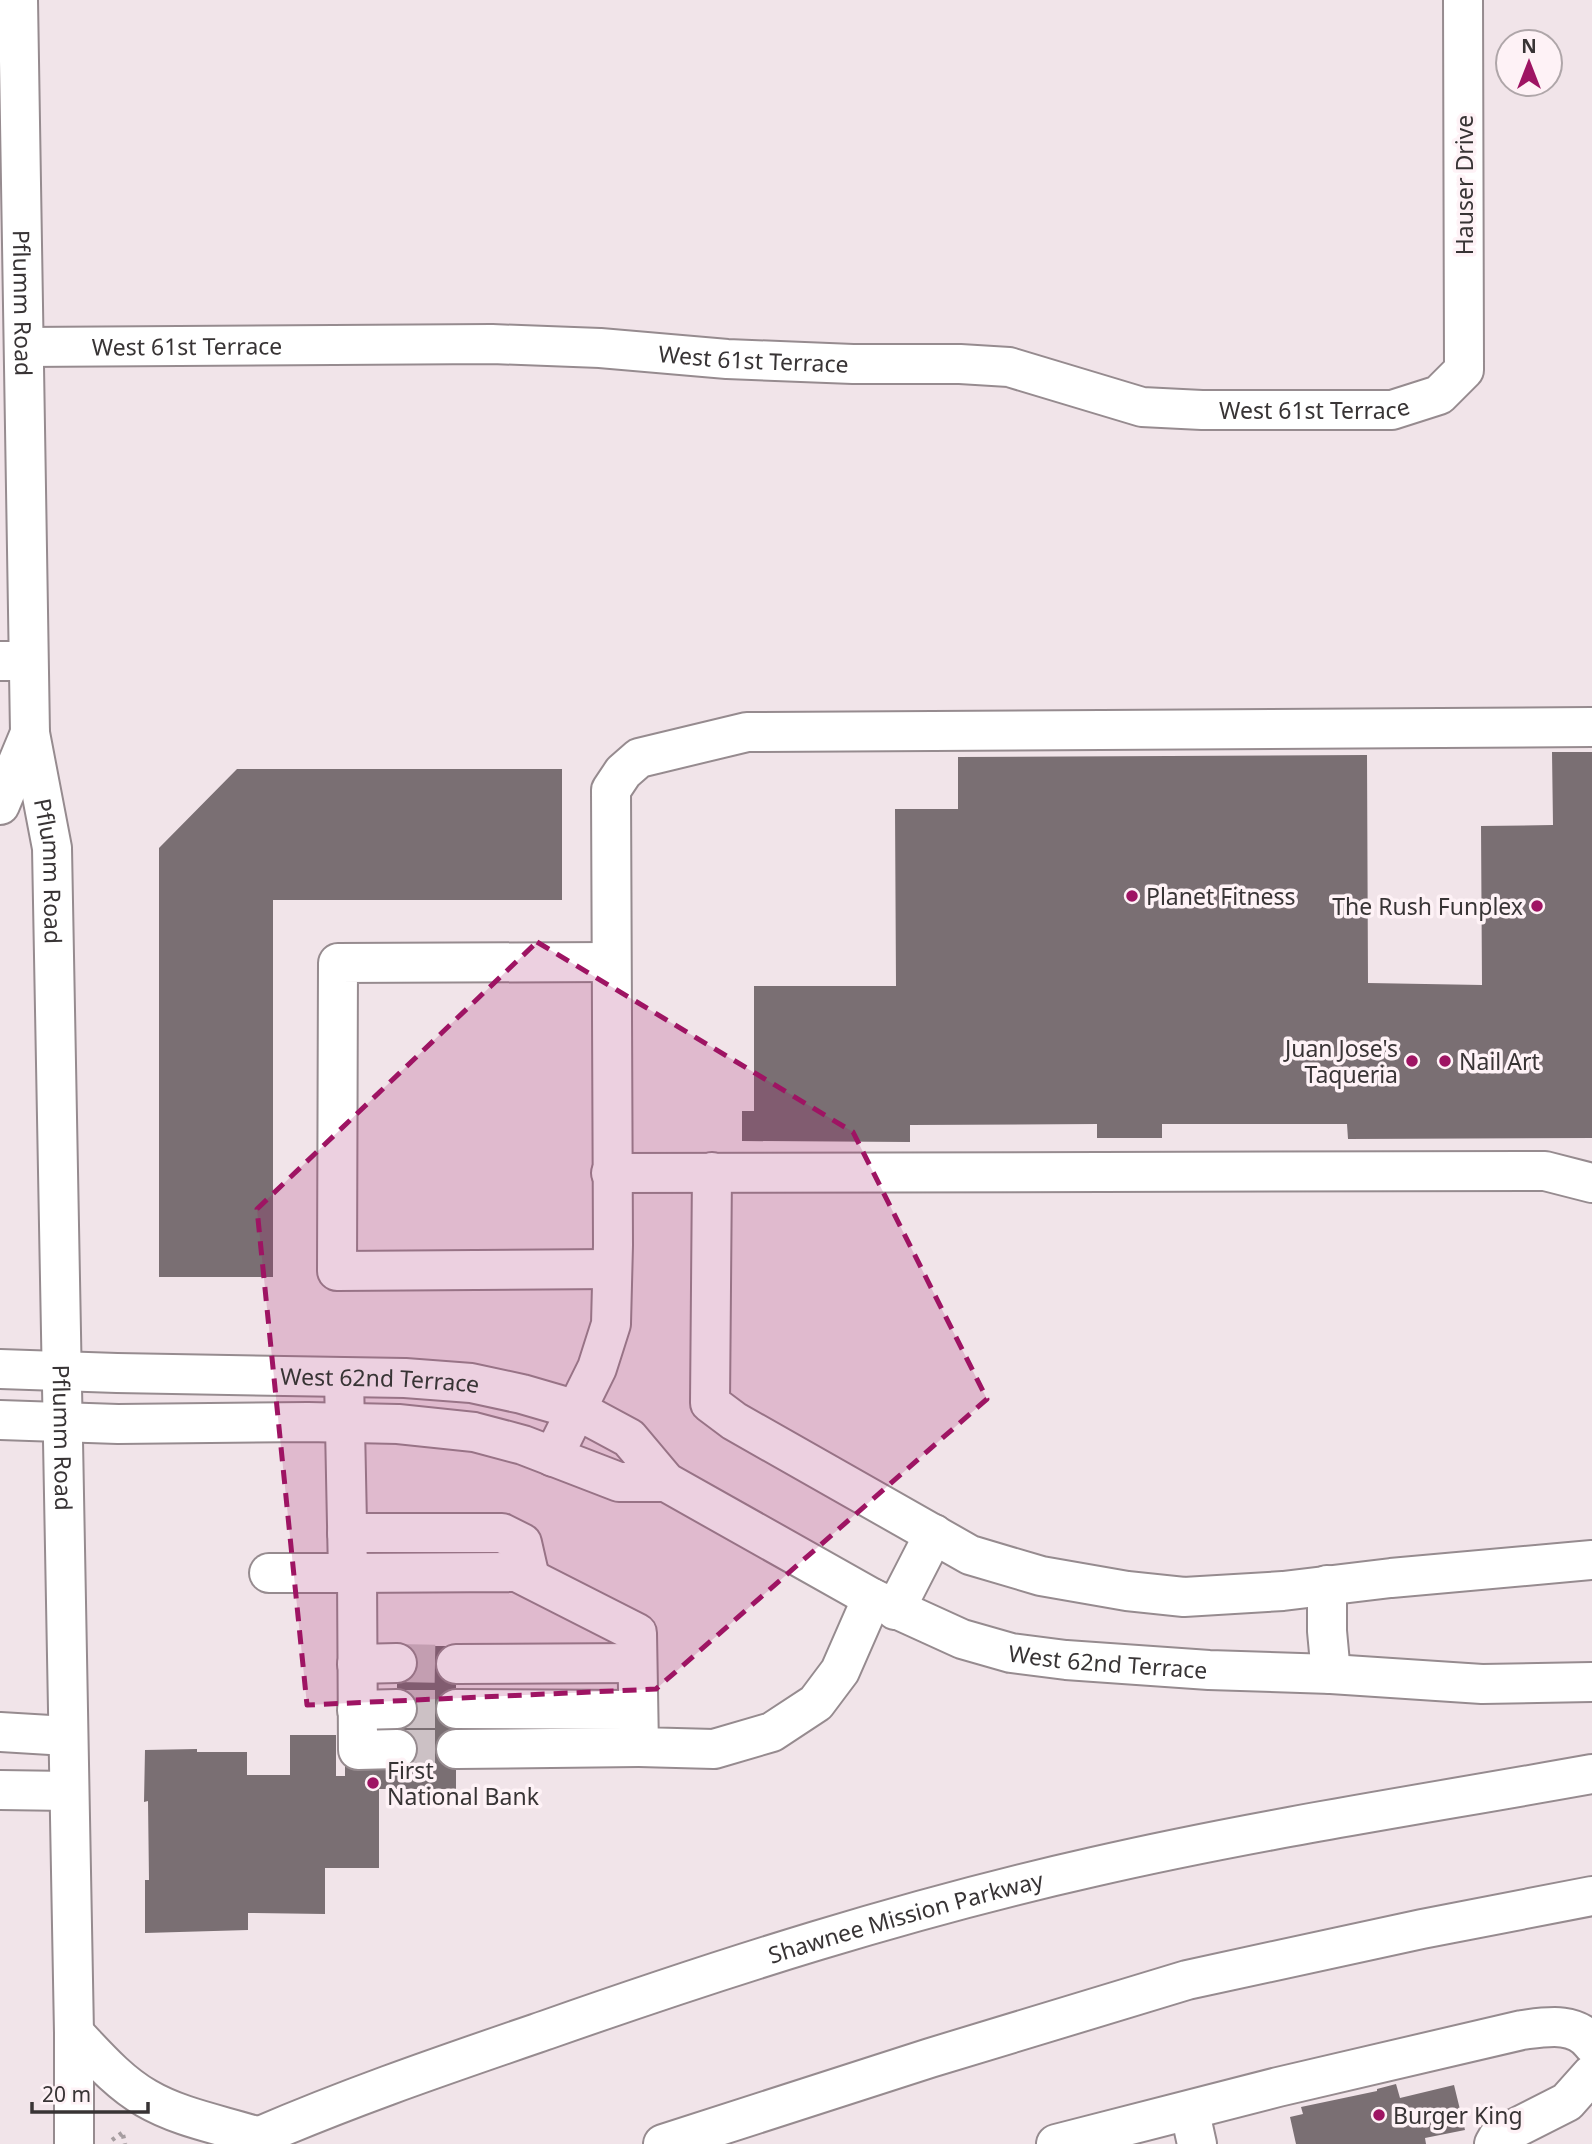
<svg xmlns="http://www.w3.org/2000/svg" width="1592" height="2144" viewBox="0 0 1592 2144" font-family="'Noto Sans',sans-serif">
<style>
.building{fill:#7a6f73}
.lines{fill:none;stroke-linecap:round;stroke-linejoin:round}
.minor-tunnel{stroke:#ccc1c5;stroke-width:38;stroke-dasharray:38 19;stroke-linecap:butt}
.minor-casing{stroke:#968b8f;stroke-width:42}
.major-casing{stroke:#968b8f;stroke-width:42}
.highway-casing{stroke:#968b8f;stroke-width:42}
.path{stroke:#a69da0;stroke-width:4.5;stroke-dasharray:3.5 5;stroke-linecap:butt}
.minor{stroke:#fff;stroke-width:38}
.major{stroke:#fff;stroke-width:38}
.highway{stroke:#fff;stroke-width:38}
.marked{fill:#9e1463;fill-opacity:0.2;stroke:#9e1463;stroke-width:5;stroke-dasharray:14 9;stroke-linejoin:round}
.poi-dot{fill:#9e1463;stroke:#fef2f6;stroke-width:2.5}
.labels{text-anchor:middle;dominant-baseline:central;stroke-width:7;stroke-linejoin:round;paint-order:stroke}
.street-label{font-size:23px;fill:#383435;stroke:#fef2f6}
.poi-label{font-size:23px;fill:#383435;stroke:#fef2f6;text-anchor:start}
</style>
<rect width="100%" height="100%" fill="#f1e4e9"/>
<!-- building -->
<path class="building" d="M1552,752H1592V1138L1348,1139L1347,1124H1162V1138H1097V1124L910,1125V1142L742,1141V1111H754V986H896L895,809H958V757L1367,755L1368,983L1482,985L1481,826L1553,825Z
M237,769H562V900H273V1277H159V848Z
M397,1646H456V1789H379V1868H325V1914L248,1913V1930L145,1933V1880H149L148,1801L144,1802L145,1750L197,1749V1752H247V1775H290V1735H336V1776H345V1761H397Z
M1396,2084L1400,2098L1454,2085L1465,2130L1425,2138L1426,2144H1296L1290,2117L1303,2114L1301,2107L1377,2091V2089Z"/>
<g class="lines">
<!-- minor-tunnel -->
<path class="minor-tunnel" d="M397,1663L456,1664
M397,1709H456
M397,1749H456"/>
<defs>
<g id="minor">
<path id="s1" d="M24,347L492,344L600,348L727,359L853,364H960L1009,367L1142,407L1202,410H1392L1439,395L1464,370L1463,0"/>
<path d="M0,661H28"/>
<path d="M611,962L338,963L337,1271L612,1269"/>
<path d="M712,1172L710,1403L734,1421L970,1555L1041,1576L1127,1591L1184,1597L1283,1591L1391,1578L1592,1560"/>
<path d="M611,1173L1545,1171L1592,1183"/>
<path id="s2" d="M0,1369L117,1373L405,1378L471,1383L522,1394L577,1410L629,1438L666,1482L872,1598L962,1639L1011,1653L1066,1660L1209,1670L1331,1674L1482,1684L1592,1682"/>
<path d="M344,1378L348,1573L517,1572L637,1633L639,1747L714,1749L772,1732L816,1703L840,1671L872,1598"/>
<path d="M0,1420L118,1424L308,1422L398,1424L474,1432L523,1445L619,1482H666"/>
<path d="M553,1457L597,1368L611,1324L613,1245L611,790L623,772L639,758L747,732L1592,727"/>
<path d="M347,1533H502L522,1543L530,1578"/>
<path d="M269,1573H348"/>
<path d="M357,1573L358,1750L397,1749"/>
<path d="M1327,1585V1631L1331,1674"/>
<path d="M895,1610L934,1534"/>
<path d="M357,1664L397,1663"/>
<path d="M456,1664L637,1663"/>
<path d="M456,1709L637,1710"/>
<path d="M357,1710L397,1709"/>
<path d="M0,1732L67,1736"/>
<path d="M456,1749L639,1747"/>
<path d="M0,1790L69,1791"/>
<path d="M1193,2126L1197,2144"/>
<path d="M1056,2144L1278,2087L1522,2030C1546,2027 1576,2021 1592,2044"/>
<path d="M1494,2144L1498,2137L1567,2102L1592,2074"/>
</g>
<g id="major">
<path id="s3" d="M18,0L30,733L52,848L74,2033V2144"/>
<path d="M0,805L30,733"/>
</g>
<g id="highway">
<path d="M74,2033C96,2056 118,2082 146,2098C180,2118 222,2125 259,2137"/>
<path id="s4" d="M242,2144C341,2100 444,2065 546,2030C725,1967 907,1909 1093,1867C1258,1829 1425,1804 1592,1774"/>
<path d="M663,2144L930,2058L1187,1980L1422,1929L1592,1896"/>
</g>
</defs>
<!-- minor casing -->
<use href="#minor" class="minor-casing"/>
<!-- major casing -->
<use href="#major" class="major-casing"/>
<!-- highway casing -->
<use href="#highway" class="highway-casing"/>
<!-- path -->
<path class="path" d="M123,2135L125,2144
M112,2140L125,2131"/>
<!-- minor -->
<use href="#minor" class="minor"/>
<!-- major -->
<use href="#major" class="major"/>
<!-- highway -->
<use href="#highway" class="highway"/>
</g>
<!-- marked area -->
<path class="marked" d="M537,942L853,1132L987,1399L656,1689L307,1705L257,1209Z"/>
<!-- markers -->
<g class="poi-dot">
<circle cx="1132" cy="896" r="7"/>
<circle cx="1537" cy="906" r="7"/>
<circle cx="1412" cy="1061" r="7"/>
<circle cx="1445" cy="1061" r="7"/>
<circle cx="373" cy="1783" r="7"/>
<circle cx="1379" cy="2115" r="7"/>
</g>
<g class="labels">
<!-- street labels -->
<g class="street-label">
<text transform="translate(1464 185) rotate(-90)">Hauser Drive</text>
<text stroke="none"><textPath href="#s3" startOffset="303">Pflumm Road</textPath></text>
<text stroke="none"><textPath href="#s1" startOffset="163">West 61st Terrace</textPath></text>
<text stroke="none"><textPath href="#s1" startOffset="730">West 61st Terrace</textPath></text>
<text stroke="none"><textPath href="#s1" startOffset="1297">West 61st Terrace</textPath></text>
<text stroke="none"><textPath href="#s3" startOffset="873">Pflumm Road</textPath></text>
<text stroke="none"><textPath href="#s2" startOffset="380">West 62nd Terrace</textPath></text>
<text stroke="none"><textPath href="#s3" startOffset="1440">Pflumm Road</textPath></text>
<text stroke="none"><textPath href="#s2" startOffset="1181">West 62nd Terrace</textPath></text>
<text stroke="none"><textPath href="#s4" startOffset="702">Shawnee Mission Parkway</textPath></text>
</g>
<!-- poi labels -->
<g class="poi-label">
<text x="1146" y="896">Planet Fitness</text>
<text x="1523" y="906" text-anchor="end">The Rush Funplex</text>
<text x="1398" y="1048" text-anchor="end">Juan Jose's<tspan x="1398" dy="26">Taqueria</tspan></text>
<text x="1459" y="1061">Nail Art</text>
<text x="387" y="1770">First<tspan x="387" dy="26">National Bank</tspan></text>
<text x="1393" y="2115">Burger King</text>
</g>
</g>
<!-- north arrow -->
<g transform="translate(1529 63)"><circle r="33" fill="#fef2f6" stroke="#afa6a9" stroke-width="2"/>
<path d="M0-5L12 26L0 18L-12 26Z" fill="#9e1463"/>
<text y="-10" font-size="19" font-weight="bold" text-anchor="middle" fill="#383435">N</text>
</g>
<!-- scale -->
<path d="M32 2102v10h116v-10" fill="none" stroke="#383435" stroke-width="3.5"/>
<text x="42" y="2102" font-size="21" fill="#383435" stroke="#fef2f6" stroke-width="5" paint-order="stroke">20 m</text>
</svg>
